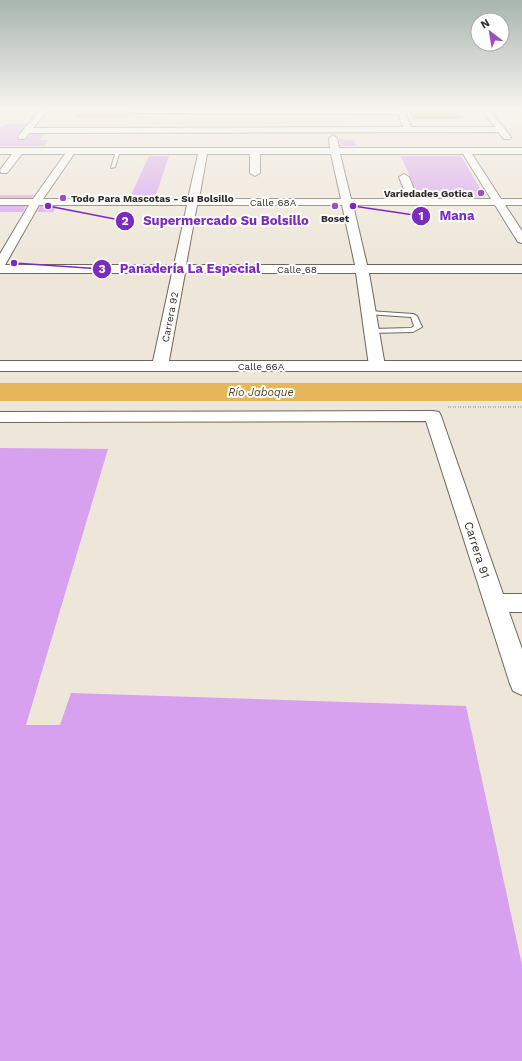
<svg xmlns="http://www.w3.org/2000/svg" width="522" height="1061" viewBox="0 0 522 1061" font-family="'Work Sans',sans-serif">
<style>
.green{fill:#ceb078}
.lines{fill:none;stroke-linecap:round;stroke-linejoin:round}
.river{fill:#e5b65a;fill-rule:evenodd}
.building{fill:#d7a1f0}
.service-casing{stroke:#6e675b;stroke-width:2}
.minor-casing{stroke:#6e675b;stroke-width:2}
.tertiary-casing{stroke:#6e675b;stroke-width:2}
.path-far1{stroke:#8c867d;stroke-width:1;stroke-dasharray:0.5 1.5;stroke-linecap:butt}
.path{stroke:#8c867d;stroke-width:2;stroke-dasharray:0.5 2;stroke-linecap:butt}
.service{fill:#fff;fill-rule:evenodd}
.minor{fill:#fff;fill-rule:evenodd}
.tertiary{fill:#fff;fill-rule:evenodd}
.poi-dot{fill:#9f50c0;stroke:#fff;stroke-width:1.5}
.labels{text-anchor:middle;dominant-baseline:central;stroke-width:4;stroke-linejoin:round;paint-order:stroke}
.far-poi-label{font-size:10px;font-weight:bold;fill:#312e29;stroke:#fff;text-anchor:end}
.far-street-label{font-size:10px;fill:#312e29;stroke:#fff}
.far-water-label{font-size:11px;font-style:italic;fill:#55411b;stroke:#fff}
.street-label{font-size:12px;fill:#312e29;stroke:#fff}
.leader{fill:none;stroke:#7b2cbf;stroke-width:1.5}
.callout-dot{fill:#7b2cbf;stroke:#fff;stroke-width:1.5}
.mark-label{font-size:12px;text-anchor:middle;font-weight:bold;fill:#fff}
.callout-label{font-size:13px;text-anchor:middle;font-weight:bold;fill:#7b2cbf;stroke:#fff;stroke-width:4;stroke-linejoin:round;paint-order:stroke}
</style>
<rect width="100%" height="100%" fill="#eee6d9"/>
<!-- green -->
<path class="green" d="M80,109H123V111H131L127,118H74Z
M408,109H456L463,119H413Z"/>
<g class="lines">
<!-- river -->
<path class="river" d="M0,383H522V401H0Z"/>
</g>
<!-- building -->
<path class="building" d="M5,124H27L17,136L19,140H26L30,134H44L40,140H49L44,146H0V129Z
M339,139L354,140L356,146H340Z
M149,156H169L155,198L130,197Z
M401,156H461L485,197L419,198Z
M0,195H34L32,198H0Z
M0,206H26L23,212H0Z
M40,206H57L53,212H37Z
M0,448L108,449L26,725H60L71,693L466,706L522,965V1061H0Z"/>
<g class="lines">
<defs>
<path id="service" d="M118,150L120,151L115,167L111,168L116,151Z
M369,311L413,314L417,316L422,327L413,332L369,333V329H372L411,328L414,326L411,317L367,314V312Z"/>
<path id="minor" d="M41,109H49L33,128L403,127L398,114L131,113L127,111L129,109L401,110L405,112L411,127H495L481,109H489L511,137L510,139H504L498,132L29,133L25,139H19L18,137L19,135Z
M333,135L337,138L339,148H522V154H472L501,199H522V205H505L522,231V243L518,242L495,205H353L367,265H522V273H369L385,366L382,369L377,371L372,369L369,366L356,273H185L168,366L165,369L160,371L155,369L152,366L172,273H0V254L29,205H0V199H33L65,154H22L7,173H1L0,170L12,154H0V148H330L329,138ZM74,154H198L188,199H43ZM207,154H250V173L255,176L260,173V154H331L341,199H199ZM340,154H463L491,199H418L409,177L404,174L399,177L408,199H351ZM39,205H187L174,265H5ZM197,205H342L355,265H186Z
M433,411L439,412L441,416L503,594H522V612H509L522,649V695L513,691L510,684L426,421L0,422V412Z"/>
<path id="tertiary" d="M0,361H522V371H0Z"/>
</defs>
<!-- service casing -->
<use href="#service" class="service-casing"/>
<!-- minor casing -->
<use href="#minor" class="minor-casing"/>
<!-- tertiary casing -->
<use href="#tertiary" class="tertiary-casing"/>
<!-- path-far1 -->
<path class="path-far1" d="M74,118L80,109"/>
<!-- path -->
<path class="path" d="M448,407H522"/>
<!-- service -->
<use href="#service" class="service"/>
<!-- minor -->
<use href="#minor" class="minor"/>
<!-- tertiary -->
<use href="#tertiary" class="tertiary"/>
</g>
<!-- sky -->
<linearGradient id="sky" x2="0" y2="1"><stop stop-color="#a7b5af"/><stop offset="0.42" stop-color="#f7f4ee"/><stop offset="1" stop-color="#f7f4ee" stop-opacity="0"/></linearGradient>
<rect width="522" height="258" fill="url(#sky)"/>
<!-- markers -->
<g class="poi-dot">
<circle cx="481" cy="193" r="4"/>
<circle cx="63" cy="198" r="4"/>
<circle cx="335" cy="206" r="4"/>
</g>
<g class="labels">
<!-- far-poi labels -->
<g class="far-poi-label">
<text x="473" y="193">Variedades Gotica</text>
<text x="71" y="198" text-anchor="start">Todo Para Mascotas - Su Bolsillo</text>
<text x="335" y="218" text-anchor="middle">Boset</text>
</g>
<!-- far-street labels -->
<g class="far-street-label">
<text x="273" y="202">Calle 68A</text>
<text x="297" y="269">Calle 68</text>
<text transform="translate(170 317) rotate(-79)">Carrera 92</text>
<text x="261" y="366">Calle 66A</text>
</g>
<!-- far-water labels -->
<g class="far-water-label">
<text x="261" y="392">Río Jaboque</text>
</g>
<!-- street labels -->
<g class="street-label">
<text transform="translate(477 550) rotate(72)">Carrera 91</text>
</g>
</g>
<!-- callouts -->
<path class="leader" d="M353 206L421 216M48 206L125 221M14 263L102 269"/>
<g class="callout-dot">
<circle cx="353" cy="206" r="4"/>
<circle cx="48" cy="206" r="4"/>
<circle cx="14" cy="263" r="4"/>
<circle cx="421" cy="216" r="10"/>
<circle cx="125" cy="221" r="10"/>
<circle cx="102" cy="269" r="10"/>
</g>
<g class="mark-label">
<text x="421" y="220">1</text>
<text x="125" y="225">2</text>
<text x="102" y="273">3</text>
</g>
<g class="callout-label">
<text x="457" y="220">Mana</text>
<text x="226" y="225">Supermercado Su Bolsillo</text>
<text x="190" y="273">Panadería La Especial</text>
</g>
<!-- north arrow -->
<g transform="translate(490 32) rotate(329)"><circle r="19" fill="#ffffff" stroke="#adaba9"/>
<path d="M0-3L7 15L0 10L-7 15Z" fill="#9f50c0"/>
<text y="-6" font-size="11" font-weight="bold" text-anchor="middle" fill="#312e29">N</text>
</g>
</svg>
